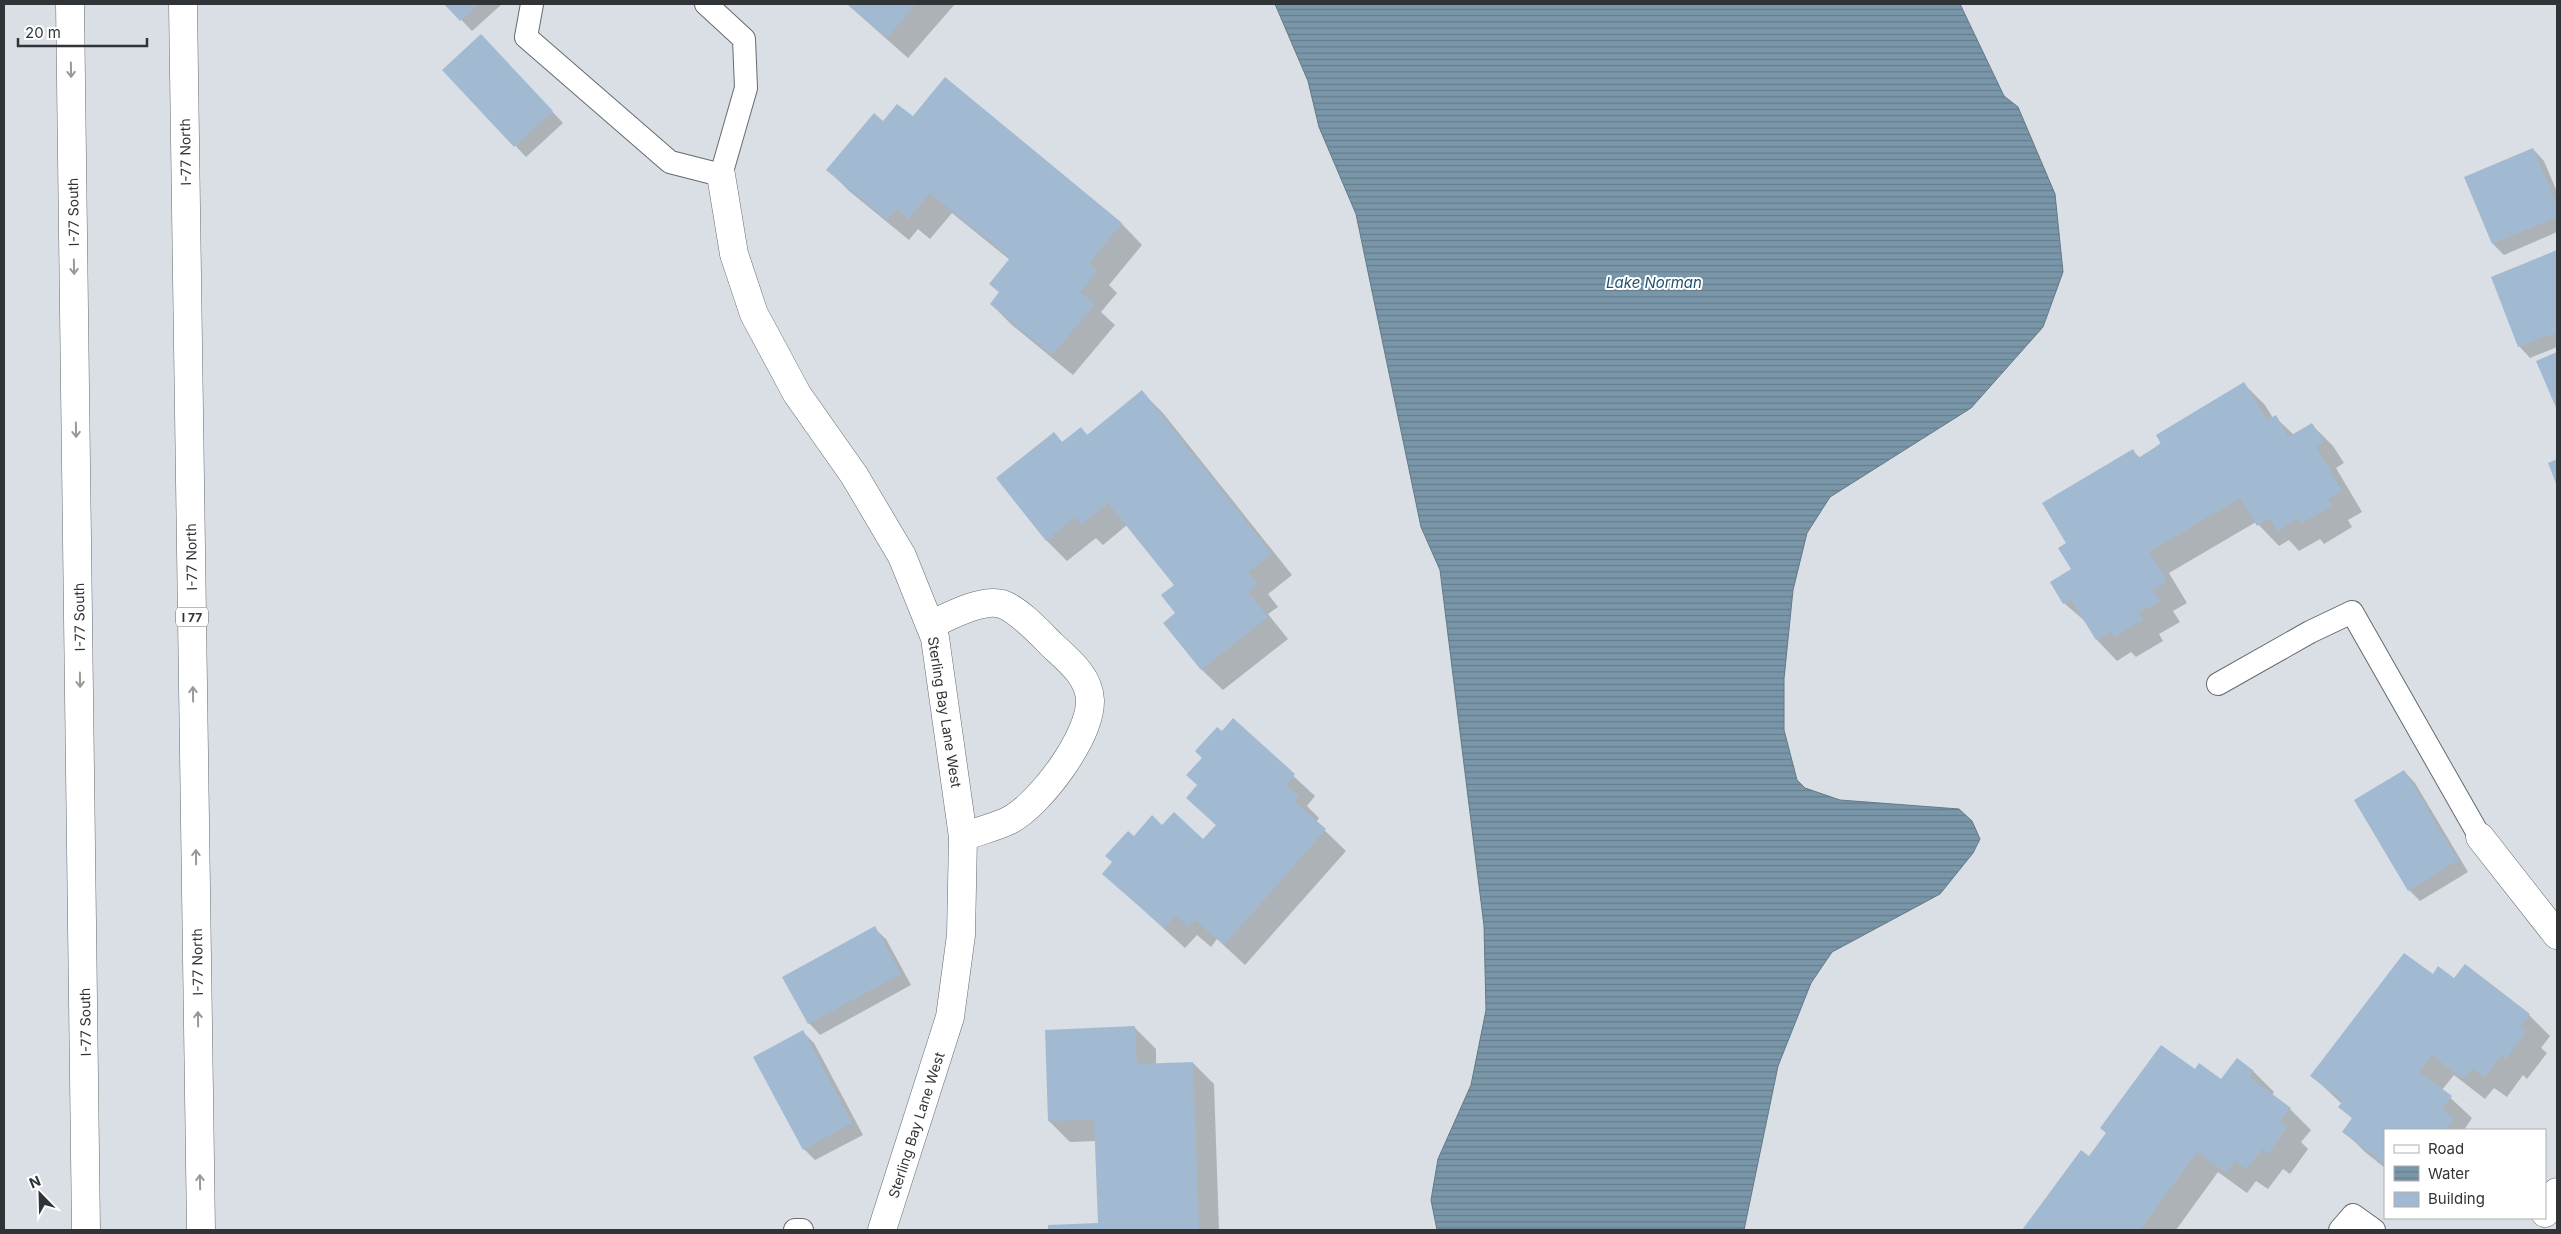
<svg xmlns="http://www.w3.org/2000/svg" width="2561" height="1234" viewBox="0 0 2561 1234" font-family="Inter,sans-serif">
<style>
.water{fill:url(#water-rules);stroke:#647987}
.shadow{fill:#0003}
.building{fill:#a2bad1}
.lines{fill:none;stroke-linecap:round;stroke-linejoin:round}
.service-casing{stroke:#656b70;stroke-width:24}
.minor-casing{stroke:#656b70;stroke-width:29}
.motorway-casing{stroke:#656b70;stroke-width:29}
.service{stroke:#fff;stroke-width:22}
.minor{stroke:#fff;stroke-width:28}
.motorway{stroke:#fff;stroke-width:28}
.oneway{stroke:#989a9a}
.labels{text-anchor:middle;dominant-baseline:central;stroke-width:4;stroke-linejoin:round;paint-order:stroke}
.shield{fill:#fff;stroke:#6f7172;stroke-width:1}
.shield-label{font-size:12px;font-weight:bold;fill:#313436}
.street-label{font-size:14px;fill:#313436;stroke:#fff}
.water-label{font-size:15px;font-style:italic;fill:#1f526f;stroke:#fff}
</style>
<defs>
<pattern id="water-rules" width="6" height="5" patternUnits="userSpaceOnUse" patternTransform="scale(1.25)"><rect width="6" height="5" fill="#7a97aa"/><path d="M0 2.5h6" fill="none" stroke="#657c8b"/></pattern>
</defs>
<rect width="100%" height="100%" fill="#d9dfe5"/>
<!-- water -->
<path class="water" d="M1275,4H1960L2004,96L2018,107L2055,194L2063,272L2043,327L1971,408L1830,497L1807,533L1793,590L1784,679V730L1797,780L1805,788L1840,800L1959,809L1972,821L1980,839L1973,853L1940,894L1832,952L1811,983L1778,1066L1744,1230H1437L1431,1200L1438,1159L1471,1085L1486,1010L1484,926L1440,570L1421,527L1356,214L1319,127L1308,81Z"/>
<!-- shadow -->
<path class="shadow" d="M446,4H502L472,31Z
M847,4H955L908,58Z
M492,47L563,123L526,157L444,70Z
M945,78L1122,224L1142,245L1109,285L1117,293L1101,312L1115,325L1073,375L1012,325L991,304L1000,293L990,284L1010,260L952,213L930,239L918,229L909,240L849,191L828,170L883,123L913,117Z
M2533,149L2544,161L2557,192V232L2504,255L2493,244Z
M2557,252V347L2530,358L2519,346L2492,277Z
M2557,354V407L2538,362Z
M2244,384L2265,405L2273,418L2275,417L2294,435L2312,425L2333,446L2344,463L2336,468L2362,512L2348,520L2352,527L2324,544L2320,539L2299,551L2289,540L2279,546L2256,522L2169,573L2187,603L2173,611L2180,622L2159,634L2163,641L2136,657L2131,652L2117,661L2097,640L2087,623L2064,603L2073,570L2068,543L2133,451L2140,458Z
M1142,392L1163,413L1292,575L1268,594L1278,607L1268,614L1288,639L1223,690L1202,670L1164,623L1176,613L1175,586L1127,525L1103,545L1096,538L1067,561L1046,540L1054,433L1063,443L1081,429L1088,436Z
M1233,720L1315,796L1307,806L1319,818L1316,822L1346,851L1245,965L1217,939L1211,947L1197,935L1185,948L1104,874L1134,838L1163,827L1204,841L1217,826L1188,798L1198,786L1204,758Z
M2404,771L2415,783L2468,872L2420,901L2409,890Z
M874,928L886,939L911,985L820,1035L809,1023Z
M2433,975L2454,980L2529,1015L2550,1036L2541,1048L2547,1053L2527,1079L2523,1075L2507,1097L2494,1088L2485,1099L2454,1075L2442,1090L2472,1118L2464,1130H2385V1168L2365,1152L2344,1131L2353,1119L2340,1107L2342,1104L2312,1076Z
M1135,1028L1156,1049V1065L1193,1063L1214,1084L1219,1230H1049V1226L1099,1224L1096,1141L1070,1142L1049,1121Z
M803,1032L814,1043L863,1135L815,1160L804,1149Z
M2195,1071L2222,1081L2253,1071L2274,1092L2272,1095L2290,1109L2311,1130L2301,1142L2308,1149L2290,1174L2283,1169L2268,1189L2256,1181L2247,1193L2218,1172L2176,1230H2024L2081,1152L2089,1158Z"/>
<!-- building -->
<path class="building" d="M444,4H479L460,21Z
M847,4H916L887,38Z
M481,34L553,111L514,147L442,70Z
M945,77L1122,223L1089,263L1097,271L1080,292L1095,304L1052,355L990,304L999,292L989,284L1010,258L930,193L908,219L897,209L887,220L826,170L874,113L883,121L897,104L913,116Z
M2533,148L2557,205V217L2492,244L2464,177Z
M2557,250V332L2518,347L2491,277Z
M2557,352V410L2536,361Z
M2244,382L2267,420L2276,415L2288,437L2312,423L2324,442L2316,447L2342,491L2328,499L2332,506L2302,523L2299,518L2277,531L2270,518L2257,526L2240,498L2149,552L2167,581L2153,590L2160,601L2139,613L2143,620L2114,637L2111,631L2096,640L2071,600L2063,604L2050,582L2071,569L2058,548L2066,543L2042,503L2133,449L2138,458L2161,444L2156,435Z
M1142,390L1272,554L1248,572L1258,585L1248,592L1268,617L1201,670L1163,623L1175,613L1161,595L1174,585L1108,503L1081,525L1075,517L1046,541L996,478L1054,432L1062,442L1081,427L1087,435Z
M2557,459V486L2548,463Z
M1233,718L1295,774L1286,785L1299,796L1294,801L1326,829L1224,945L1195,920L1189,927L1176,915L1164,928L1102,874L1112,862L1105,856L1128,831L1134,836L1152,815L1162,825L1174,812L1203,839L1216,825L1186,798L1197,785L1186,775L1202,758L1195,751L1217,727L1222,731Z
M2404,770L2458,860L2408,891L2354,800Z
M875,926L901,974L808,1024L782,977Z
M2404,953L2433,974L2438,966L2454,978L2465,964L2530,1014L2520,1027L2526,1032L2506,1059L2502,1055L2485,1077L2473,1068L2464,1079L2432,1055L2419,1072L2452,1096L2442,1109L2454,1118L2445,1130H2385V1164L2342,1132L2352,1118L2338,1107L2343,1101L2310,1076Z
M1135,1026L1137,1064L1193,1062L1199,1230H1048V1225L1098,1223L1094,1120L1048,1121L1045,1030Z
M803,1030L852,1123L803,1150L753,1057Z
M2161,1045L2195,1069L2199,1063L2221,1079L2237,1058L2254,1071L2249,1077L2291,1108L2280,1121L2287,1127L2268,1154L2262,1149L2246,1169L2235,1161L2226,1173L2197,1152L2140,1230H2022L2081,1150L2089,1156L2106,1133L2100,1128Z"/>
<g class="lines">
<defs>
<path id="service" d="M532,4L526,37L670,162L721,175L746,88L744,39L706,4
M2218,684L2310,632L2352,612L2480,837
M795,1230H802
M2340,1230L2353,1215L2374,1230"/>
<path id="minor" d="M721,175L734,254L754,314L797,394L854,475L902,556L935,638L963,837L961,935L950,1017L882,1230
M930,625C948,617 982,598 1002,604C1019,610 1039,632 1052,645C1068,660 1089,676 1090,700C1091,736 1041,803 1010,820C996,827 978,831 963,837
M2480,837L2557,935
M2545,1213L2557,1192"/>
<path id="motorway" d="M70,4L86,1230
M183,4L201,1230"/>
</defs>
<!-- service casing -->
<use href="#service" class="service-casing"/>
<!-- minor casing -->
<use href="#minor" class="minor-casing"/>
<!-- motorway casing -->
<use href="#motorway" class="motorway-casing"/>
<!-- service -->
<use href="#service" class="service"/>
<!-- minor -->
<use href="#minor" class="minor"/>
<!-- motorway -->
<use href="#motorway" class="motorway"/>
</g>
<!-- one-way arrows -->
<defs><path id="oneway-shaft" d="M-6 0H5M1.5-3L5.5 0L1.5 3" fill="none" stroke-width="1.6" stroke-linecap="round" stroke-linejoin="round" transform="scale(1.25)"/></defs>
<g class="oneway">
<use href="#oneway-shaft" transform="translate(71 70) rotate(89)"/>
<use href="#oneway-shaft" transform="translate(74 267) rotate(89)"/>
<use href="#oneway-shaft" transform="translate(76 430) rotate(89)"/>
<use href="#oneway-shaft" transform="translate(80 680) rotate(89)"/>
<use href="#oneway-shaft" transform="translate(193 694) rotate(-91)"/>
<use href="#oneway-shaft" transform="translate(196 857) rotate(-91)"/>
<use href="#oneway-shaft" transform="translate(198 1019) rotate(-91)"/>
<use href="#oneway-shaft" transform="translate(200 1182) rotate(-91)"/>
</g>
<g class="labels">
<!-- shield labels -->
<rect class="shield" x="176" y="607.5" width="32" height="19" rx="4"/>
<g class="shield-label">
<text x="192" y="617">I 77</text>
</g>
<!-- street labels -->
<g class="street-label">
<text transform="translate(185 152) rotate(-91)">I-77 North</text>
<text transform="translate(73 212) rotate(-91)">I-77 South</text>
<text transform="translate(191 557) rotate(-91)">I-77 North</text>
<text transform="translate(79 617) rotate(-91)">I-77 South</text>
<text transform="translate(945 712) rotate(81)">Sterling Bay Lane West</text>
<text transform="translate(197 962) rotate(-91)">I-77 North</text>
<text transform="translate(85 1022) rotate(-91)">I-77 South</text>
<text transform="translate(916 1125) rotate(-72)">Sterling Bay Lane West</text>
</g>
<!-- water labels -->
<g class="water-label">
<text x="1654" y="282">Lake Norman</text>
</g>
</g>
<!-- border -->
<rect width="2561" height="1234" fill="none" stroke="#313436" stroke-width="10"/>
<!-- legend -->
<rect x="2384" y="1129" width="162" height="90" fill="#ffffff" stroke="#adaeaf"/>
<rect x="2394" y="1145" width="25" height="8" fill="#ffffff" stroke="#adaeaf"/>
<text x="2428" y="1154" font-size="15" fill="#313436">Road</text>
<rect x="2394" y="1166" width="25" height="15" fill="url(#water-rules)" stroke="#adaeaf"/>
<text x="2428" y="1179" font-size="15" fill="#313436">Water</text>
<rect x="2394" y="1192" width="25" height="15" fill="#a2bad1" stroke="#adaeaf"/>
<text x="2428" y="1204" font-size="15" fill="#313436">Building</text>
<!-- north arrow -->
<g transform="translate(40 1194) rotate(337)" stroke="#ffffff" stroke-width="4" paint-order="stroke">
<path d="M0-4L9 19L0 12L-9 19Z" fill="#313436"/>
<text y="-8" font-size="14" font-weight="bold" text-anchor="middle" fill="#313436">N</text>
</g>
<!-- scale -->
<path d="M18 38v8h129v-8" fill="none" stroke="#313436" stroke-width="2.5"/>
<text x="25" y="38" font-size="15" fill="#313436" stroke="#ffffff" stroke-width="4" paint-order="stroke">20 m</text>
</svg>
